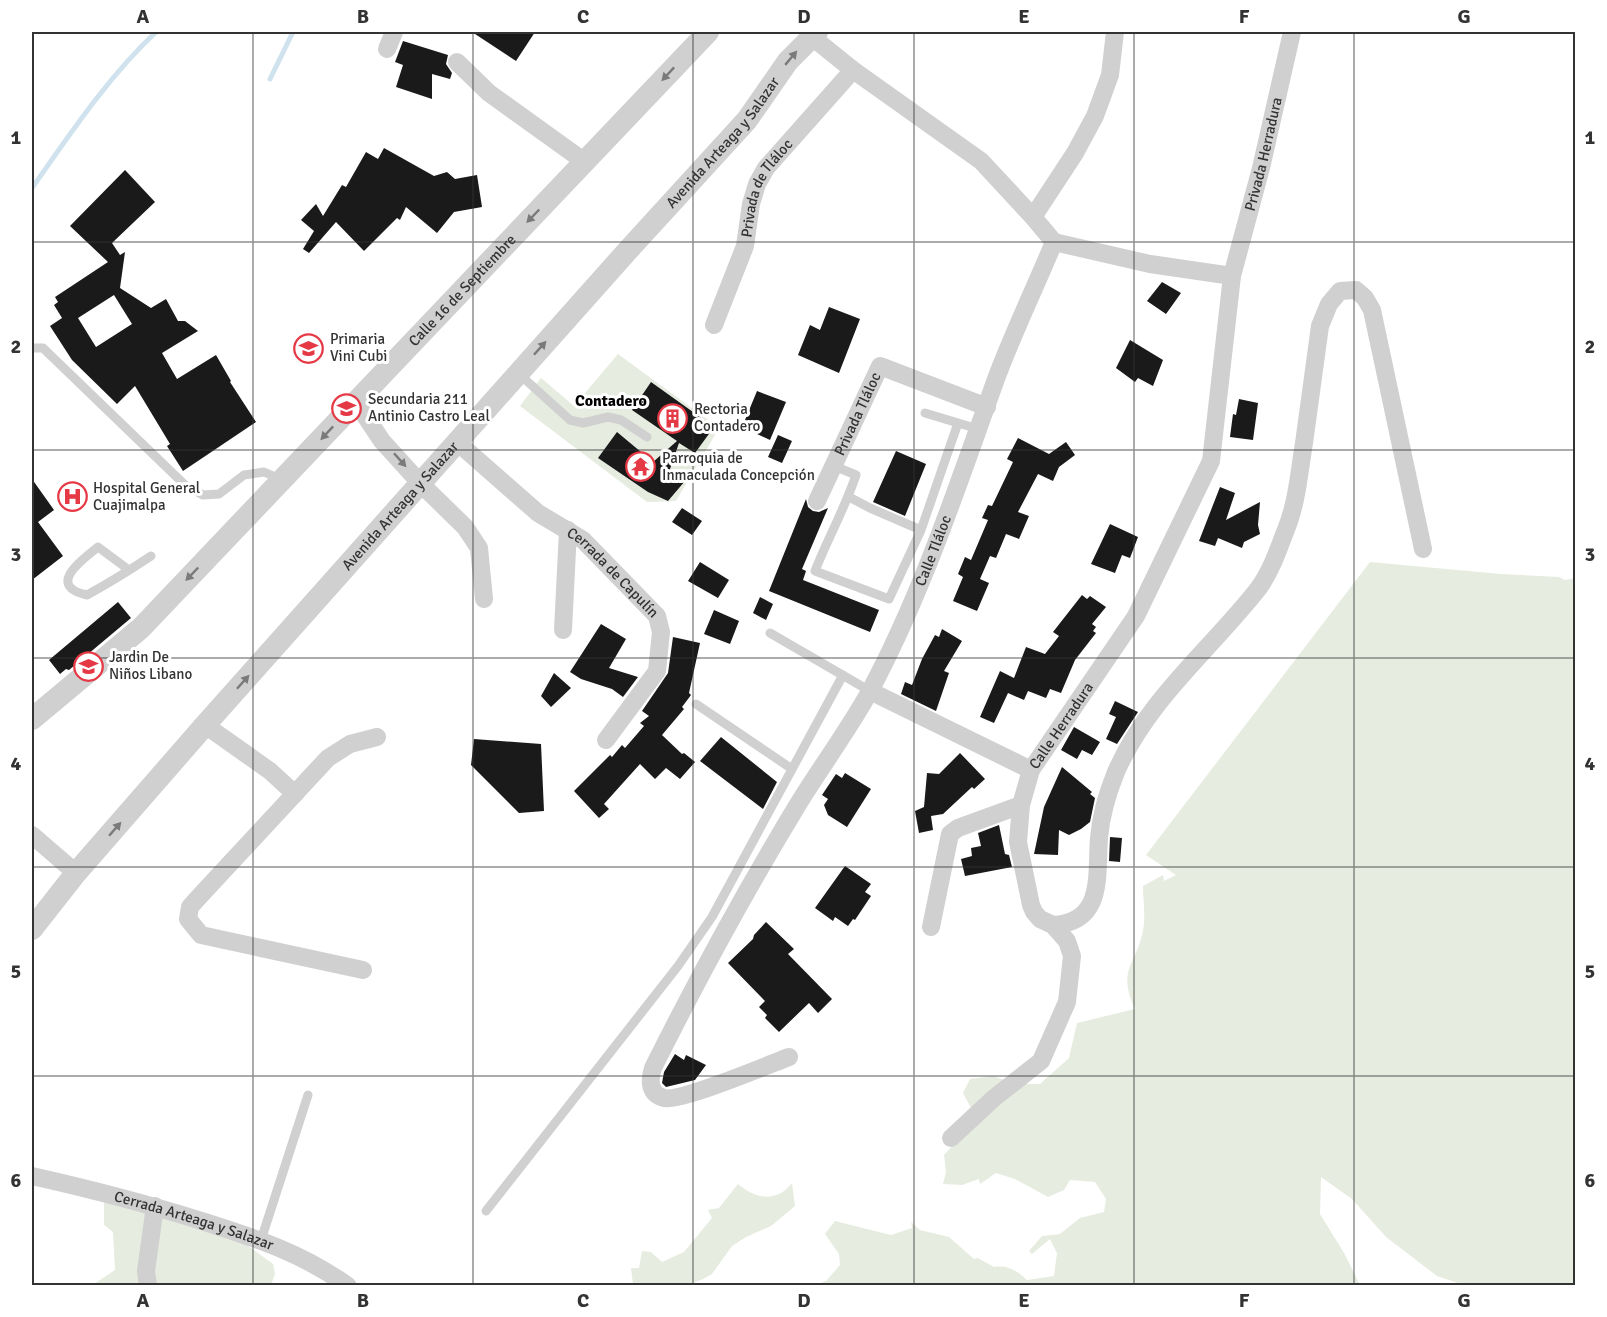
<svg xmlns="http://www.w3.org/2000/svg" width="1607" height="1317" viewBox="0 0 1607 1317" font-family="Signika,sans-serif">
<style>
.green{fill:#e6ecdf}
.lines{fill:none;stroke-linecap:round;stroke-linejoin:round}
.stream{stroke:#cfe2ee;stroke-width:5}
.building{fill:#1a1a1a;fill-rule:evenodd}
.service{stroke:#d0d0d0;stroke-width:9}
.minor{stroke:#d0d0d0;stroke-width:18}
.tertiary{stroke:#d0d0d0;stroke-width:22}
.oneway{fill:#7a7a7a}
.grid{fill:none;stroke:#333;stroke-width:1.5;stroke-opacity:0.55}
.labels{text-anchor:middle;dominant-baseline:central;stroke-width:6;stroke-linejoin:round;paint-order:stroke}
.street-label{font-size:15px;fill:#333;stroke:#fff}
.poi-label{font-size:15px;fill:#333;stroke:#fff;text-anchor:start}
.neighbourhood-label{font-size:16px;font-weight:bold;fill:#000;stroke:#fff}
.neatline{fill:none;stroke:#333;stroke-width:2}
.grid-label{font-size:20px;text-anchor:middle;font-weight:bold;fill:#333}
</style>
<rect width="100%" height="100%" fill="#fff"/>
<!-- green -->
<path class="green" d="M618,354L719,428L676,501L647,502L520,406L541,378L574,406Z
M1370,562L1501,574L1559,577L1565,580L1575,578V1285H1464L1437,1276L1386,1237L1352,1199L1321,1177L1320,1214L1344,1253L1360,1285L813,1286L826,1281L840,1265L839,1254L825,1234L835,1221L891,1235L912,1228L911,1222L920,1230L949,1237L974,1259L978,1258L994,1267C1009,1265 1017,1271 1027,1280L1054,1276L1057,1253L1050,1239L1032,1254L1029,1251L1042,1236L1060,1234L1080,1218L1104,1212L1106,1199L1095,1182L1070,1180L1064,1190L1048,1197L1015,1179L996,1173L980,1184L979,1179L962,1185L943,1184L946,1172L944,1155L954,1144L971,1108L963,1093L970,1079L993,1076L1016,1084H1040L1069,1058L1077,1023L1135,1009C1115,967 1140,962 1144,924C1145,912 1143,898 1143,886L1163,875L1164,881L1176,875L1146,855Z
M792,1183L795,1206L771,1226L746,1237L732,1246L712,1274L703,1279L688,1285H629L633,1284L631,1268H639L642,1251L651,1252L662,1262L684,1252L712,1218L708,1210L719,1208L738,1184C755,1199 777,1203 792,1183Z
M104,1198L246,1244L273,1264L275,1274L271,1285L91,1286L115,1270L113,1232L104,1225Z"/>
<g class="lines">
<!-- stream -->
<path class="stream" d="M270,79L293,32
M32,188C70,134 108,77 156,32"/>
</g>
<!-- building -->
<path class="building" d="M472,32H535L516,61Z
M403,41L448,55L446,64L452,73L450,79L432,74V99L396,87L403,65L395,62Z
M384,148L434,176L447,172L455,179L477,175L482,207L454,212L437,233L406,207L400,220L397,218L364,251L336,222L309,253L303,249L314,231L301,220L316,204L323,216L342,185L346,187L366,152L378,159Z
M125,170L155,202L112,243L120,255L125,252L120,288L151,308L166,299L178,321H185L198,331L162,353L177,379L216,355L231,381L230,382L256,422L183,471L167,446L170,444L135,386L117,404L72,360L50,326L62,318L54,305L58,302L55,297L108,262L70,226ZM114,295L132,324L96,347L78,318Z
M1162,282L1181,293L1166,314L1147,301Z
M829,307L860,319L839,373L798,355L810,325L820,330Z
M1130,340L1163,360L1153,386L1138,378L1135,382L1116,368Z
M651,382L714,427L695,453L679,443L670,469L685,481L668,501L648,492L598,458L617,432L653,462L677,441L632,410Z
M757,391L786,402L770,440L757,434L760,426L745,420Z
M1239,399L1258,403L1253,440L1230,437L1233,414L1236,415Z
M778,435L792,441L782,463L768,457Z
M1018,438L1049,454L1066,442L1075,455L1059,467L1053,481L1038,474L1018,512L1029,516L1019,539L1006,534L996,558L990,556L980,579L989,583L977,611L953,601L963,577L958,574L965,557L971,560L988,520L982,518L988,505L992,506L1013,462L1007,459Z
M896,451L926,464L905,516L873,502Z
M32,479L54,510L38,522L63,556L32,580Z
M1220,487L1235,493L1226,520L1260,502L1258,525L1260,534L1244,542L1242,548L1218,538L1215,546L1199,541Z
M806,499L808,507L813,511L819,512L828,508L802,569L806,571L803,580L879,610L870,632L769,591Z
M682,508L702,521L692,535L672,522Z
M1110,524L1138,537L1130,558L1122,555L1115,573L1091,564Z
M700,562L729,580L718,598L688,581Z
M1082,595L1087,599L1090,596L1106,607L1092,624L1096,627L1093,631L1096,633L1075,660L1061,693L1050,689L1046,698L1028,691L1024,700L1008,693L994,723L980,717L1000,671L1014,678L1026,647L1045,654L1059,636L1053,632Z
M760,597L773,604L766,620L753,613Z
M118,602L131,618L69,670L66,669L60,674L49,660Z
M714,610L739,621L730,644L704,634Z
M601,624L626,639L609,668L638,677L623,697L612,689L581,679L570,672Z
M942,629L962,641L944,671L949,673L936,711L901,694L905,682L912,685L922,659L935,635L939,637Z
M673,637L700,643L689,693L691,695L682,707L684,709L662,735L682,754L684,753L695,762L680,779L666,768L655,779L640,764L604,804L609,809L599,818L574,791L610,755L612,757L622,745L625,748L644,726L640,723L649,716L642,711L668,673Z
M554,673L571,688L551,707L541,696Z
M1115,701L1138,712L1117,744L1106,739L1116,717L1109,714Z
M1074,727L1100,742L1092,755L1082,750L1077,759L1061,750Z
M721,737L777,782L763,809L700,761Z
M474,739L541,744L544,811L519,813L471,765Z
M960,753L985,779L974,789L972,787L943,814L931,816L933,830L919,833L915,811L924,807L927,773L939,774Z
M1062,767L1092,792L1090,794L1095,798L1090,822L1081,829L1069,835L1059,830L1058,855L1034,854L1044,807Z
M845,773L871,789L847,827L828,815L824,805L828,799L822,795L836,774L842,778Z
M999,825L1005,854L1009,855L1012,867L965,876L961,859L972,856L971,848L981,846L978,833Z
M1110,837L1122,838L1120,862L1109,861Z
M845,866L871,884L865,892L871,896L855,920L853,919L848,926L835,917L833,921L815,908Z
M766,922L794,949L788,954L832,999L818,1013L809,1003L779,1032L765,1018L767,1015L759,1007L765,1001L728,963L753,939L754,935Z
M675,1054L684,1060L686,1055L706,1065L695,1080L666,1087L662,1083L664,1072Z"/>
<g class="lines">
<!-- service -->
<path class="service" d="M32,348H43L185,485L203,495L219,494L244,475L264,472L280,479
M518,373L570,420L583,423L608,417L621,420L647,437
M925,413L978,429
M834,466L856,475C845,508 828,538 815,571L889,599L921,530L958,423
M849,497L870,508L921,530
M129,570L98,547C83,559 45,586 87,595C109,583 130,570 151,556
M770,633L870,691
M696,704L792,769
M486,1211L678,966L712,917L843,675
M261,1240L308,1095"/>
<!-- minor -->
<g class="minor">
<path d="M812,37L853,70L981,161L1033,217L1054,242L1150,264L1232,276"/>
<path d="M387,49L394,32"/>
<path d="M457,62L489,93L585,162"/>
<path d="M1033,217L1075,153L1095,116L1110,75L1115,32"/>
<path id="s1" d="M714,325L745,246L751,204L757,184L766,168L853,70"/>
<path d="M356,402L382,441L421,484L465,527L479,548L484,599"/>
<path id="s2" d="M457,442L538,513L583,540L657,616L661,632L657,671L606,740"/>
<path id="s3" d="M817,501L880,366L987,407"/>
<path d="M563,630L568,530"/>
<path d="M870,691L1031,770"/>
<path d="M205,725L270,771L295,794"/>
<path d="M32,835L76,873"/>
<path d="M1053,925C1105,922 1096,875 1099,838C1101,814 1107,794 1116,772C1148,699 1210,650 1258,589C1270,573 1278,551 1285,532C1297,504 1299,473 1304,443C1309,404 1315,365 1320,326L1329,304L1340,291L1356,290L1365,298L1372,310L1423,549"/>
<path d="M931,927L950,834L958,828L1021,805"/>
<path d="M363,970L201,935L188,919L190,907L198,898L328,758L350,744L377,737"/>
<path id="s4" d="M789,1057C768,1065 680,1102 664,1098C649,1094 649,1080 653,1068C699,976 747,888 800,801C823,764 849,729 870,691C923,592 958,484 996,379C1013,333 1035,288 1054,242"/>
<path id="s5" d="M951,1138L994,1098L1041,1061L1067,1002L1072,956L1067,941L1053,925L1040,919L1034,912L1031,905L1018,842L1021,805L1031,770L1136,616L1211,461L1232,276L1261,168L1292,32"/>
<path id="s6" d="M32,1176C90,1189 148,1204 205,1222C258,1239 302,1253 348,1286"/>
<path d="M148,1286L146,1271L155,1206"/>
</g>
<!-- tertiary -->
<g class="tertiary">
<path id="s7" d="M32,719L141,628L708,32"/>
<path id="s8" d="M32,929L76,873L205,725L630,248L747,120L788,61L817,32"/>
</g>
</g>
<!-- one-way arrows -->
<defs><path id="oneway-solid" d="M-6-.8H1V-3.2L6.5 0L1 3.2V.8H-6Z" transform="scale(1.5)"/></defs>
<g class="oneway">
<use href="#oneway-solid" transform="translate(791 58) rotate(-50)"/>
<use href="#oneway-solid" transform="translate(668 74) rotate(133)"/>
<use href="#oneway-solid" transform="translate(533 216) rotate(134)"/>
<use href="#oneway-solid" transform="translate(540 348) rotate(-48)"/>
<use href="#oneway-solid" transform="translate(327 433) rotate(133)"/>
<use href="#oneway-solid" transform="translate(400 460) rotate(48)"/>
<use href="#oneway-solid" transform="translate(192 574) rotate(134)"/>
<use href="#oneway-solid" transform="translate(243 682) rotate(-48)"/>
<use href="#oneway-solid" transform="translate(115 829) rotate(-49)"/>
</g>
<!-- grid -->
<path class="grid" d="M253,32V1286M473,32V1286M693,32V1286M914,32V1286M1134,32V1286M1354,32V1286M32,242H1576M32,450H1576M32,658H1576M32,867H1576M32,1076H1576"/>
<!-- icons -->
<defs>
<symbol id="school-ring" viewBox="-11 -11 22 22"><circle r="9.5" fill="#fff" stroke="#e63946" stroke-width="1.5"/><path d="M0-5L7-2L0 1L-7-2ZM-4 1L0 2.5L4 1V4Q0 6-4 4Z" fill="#e63946"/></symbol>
<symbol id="building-ring" viewBox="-11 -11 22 22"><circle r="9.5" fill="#fff" stroke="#e63946" stroke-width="1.5"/><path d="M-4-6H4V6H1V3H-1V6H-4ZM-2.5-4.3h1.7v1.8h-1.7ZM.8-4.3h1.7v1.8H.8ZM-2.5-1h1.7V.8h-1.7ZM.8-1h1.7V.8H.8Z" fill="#e63946"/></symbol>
<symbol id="temple-ring" viewBox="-11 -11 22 22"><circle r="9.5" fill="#fff" stroke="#e63946" stroke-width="1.5"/><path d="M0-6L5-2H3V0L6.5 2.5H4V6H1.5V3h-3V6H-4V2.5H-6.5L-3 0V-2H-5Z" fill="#e63946"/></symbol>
<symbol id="hospital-ring" viewBox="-11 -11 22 22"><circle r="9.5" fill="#fff" stroke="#e63946" stroke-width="1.5"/><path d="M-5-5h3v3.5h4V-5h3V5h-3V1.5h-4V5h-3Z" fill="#e63946"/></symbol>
</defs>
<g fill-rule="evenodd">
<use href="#school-ring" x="292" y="332" width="33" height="33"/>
<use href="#school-ring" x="330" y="392" width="33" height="33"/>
<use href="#building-ring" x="656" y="402" width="33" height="33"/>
<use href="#temple-ring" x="624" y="450" width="33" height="33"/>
<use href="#hospital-ring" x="56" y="480" width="33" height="33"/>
<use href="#school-ring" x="72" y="650" width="33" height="33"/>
</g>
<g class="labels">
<!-- street labels -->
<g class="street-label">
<text stroke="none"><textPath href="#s8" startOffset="1047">Avenida Arteaga y Salazar</textPath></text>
<text stroke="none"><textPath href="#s5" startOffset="1106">Privada Herradura</textPath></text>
<text stroke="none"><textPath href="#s1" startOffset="148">Privada de Tláloc</textPath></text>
<text stroke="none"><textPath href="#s7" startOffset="608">Calle 16 de Septiembre</textPath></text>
<text stroke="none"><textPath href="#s3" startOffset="96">Privada Tláloc</textPath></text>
<text stroke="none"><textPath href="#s8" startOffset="561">Avenida Arteaga y Salazar</textPath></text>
<text stroke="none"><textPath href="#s4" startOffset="758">Calle Tláloc</textPath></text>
<text stroke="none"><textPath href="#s2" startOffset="204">Cerrada de Capulín</textPath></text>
<text stroke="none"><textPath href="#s5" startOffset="489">Calle Herradura</textPath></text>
<text stroke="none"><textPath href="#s6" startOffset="168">Cerrada Arteaga y Salazar</textPath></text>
</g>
<!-- poi labels -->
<g class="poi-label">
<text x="330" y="339">Primaria<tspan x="330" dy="17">Vini Cubi</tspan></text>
<text x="368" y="399">Secundaria 211<tspan x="368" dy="17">Antinio Castro Leal</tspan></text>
<text x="694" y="409">Rectoria<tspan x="694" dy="17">Contadero</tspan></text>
<text x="662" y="458">Parroquia de<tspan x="662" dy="17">Inmaculada Concepción</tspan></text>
<text x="93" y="488">Hospital General<tspan x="93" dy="17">Cuajimalpa</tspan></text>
<text x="109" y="657">Jardin De<tspan x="109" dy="17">Niños Libano</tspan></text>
</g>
<!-- neighbourhood labels -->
<g class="neighbourhood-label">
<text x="611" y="401">Contadero</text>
</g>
</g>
<!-- border -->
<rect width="1607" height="1317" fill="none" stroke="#ffffff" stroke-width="66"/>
<rect x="33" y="33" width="1541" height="1251" class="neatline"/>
<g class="grid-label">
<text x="143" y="23">A</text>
<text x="363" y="23">B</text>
<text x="583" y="23">C</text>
<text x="804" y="23">D</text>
<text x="1024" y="23">E</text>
<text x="1244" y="23">F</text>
<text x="1464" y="23">G</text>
<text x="16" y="144">1</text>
<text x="1590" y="144">1</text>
<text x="16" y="353">2</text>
<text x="1590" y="353">2</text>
<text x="16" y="561">3</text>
<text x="1590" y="561">3</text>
<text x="16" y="770">4</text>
<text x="1590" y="770">4</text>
<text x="16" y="978">5</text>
<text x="1590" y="978">5</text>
<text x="16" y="1187">6</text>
<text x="1590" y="1187">6</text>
<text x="143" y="1307">A</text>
<text x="363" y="1307">B</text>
<text x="583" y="1307">C</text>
<text x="804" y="1307">D</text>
<text x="1024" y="1307">E</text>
<text x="1244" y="1307">F</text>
<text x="1464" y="1307">G</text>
</g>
</svg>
